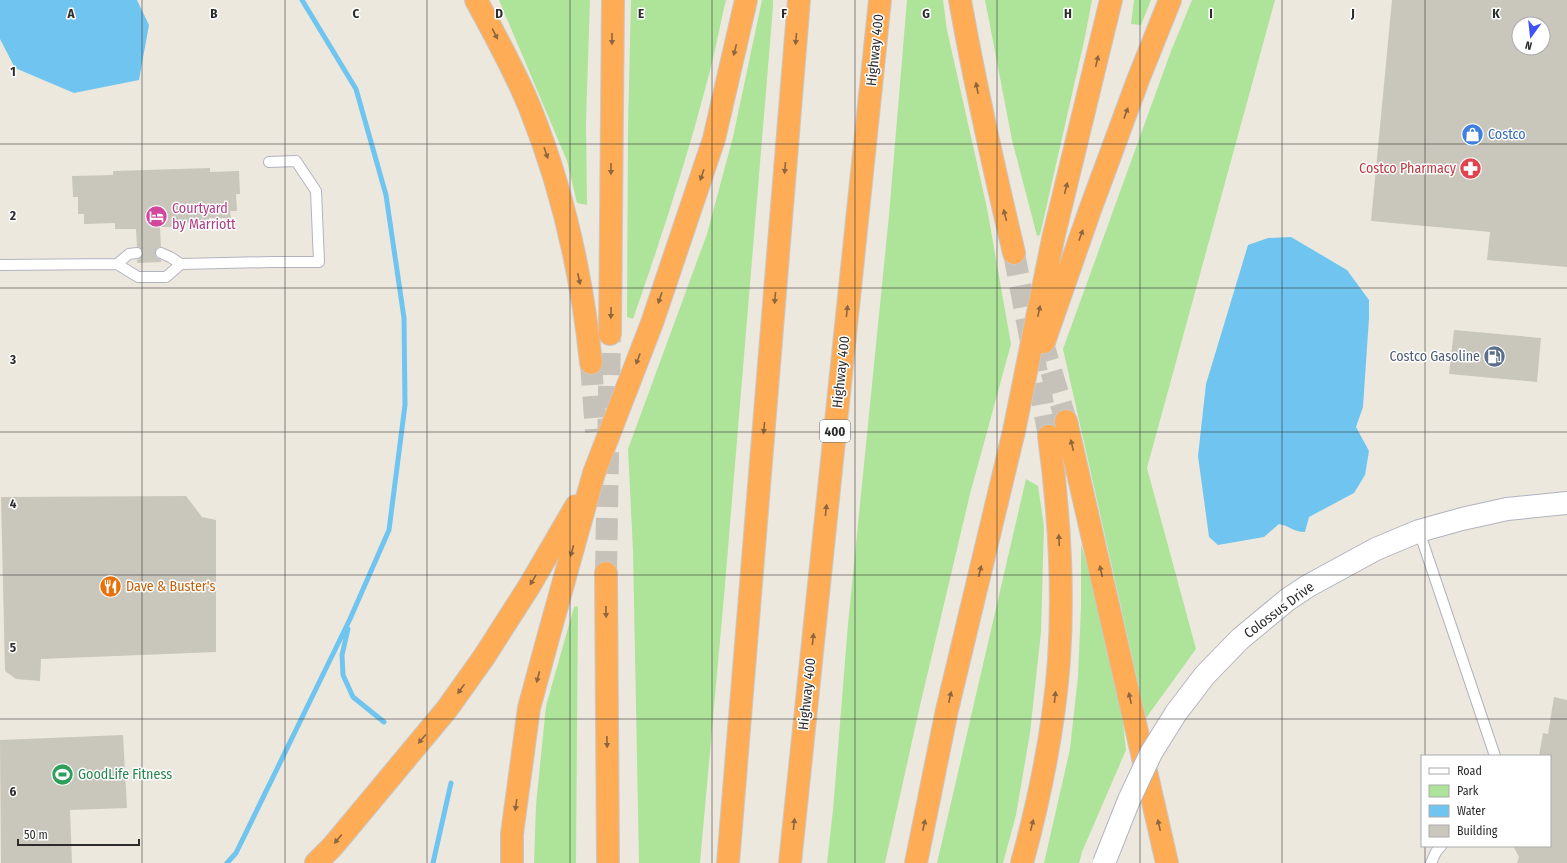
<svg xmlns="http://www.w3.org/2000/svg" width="1567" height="863" viewBox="0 0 1567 863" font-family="'Fira Sans Condensed',sans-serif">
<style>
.green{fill:#aee49a}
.water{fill:#70c5f0}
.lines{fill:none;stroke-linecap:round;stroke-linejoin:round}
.stream{stroke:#70c5f0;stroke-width:5}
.building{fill:#c9c6bc;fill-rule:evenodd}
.motorway-tunnel{stroke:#c6c2ba;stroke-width:22;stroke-dasharray:22 11;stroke-linecap:butt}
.service-casing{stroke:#b2b3bf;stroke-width:12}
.tertiary-casing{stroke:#b2b3bf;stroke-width:24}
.motorway-casing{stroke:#c8c8c8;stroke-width:24}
.service{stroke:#fff;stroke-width:10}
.tertiary{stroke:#fff;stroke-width:22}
.motorway{stroke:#ffac57;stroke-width:22}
.tertiary-bridge-casing{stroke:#b2b3bf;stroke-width:24;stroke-linecap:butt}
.tertiary-bridge{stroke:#fff;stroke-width:22}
.oneway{fill:#8b663f}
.grid{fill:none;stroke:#2c2c2c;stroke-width:1;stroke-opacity:0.55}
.labels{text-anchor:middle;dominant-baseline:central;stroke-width:3;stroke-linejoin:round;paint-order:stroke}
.shield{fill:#fff;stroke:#6b6b6b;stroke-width:1}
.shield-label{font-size:13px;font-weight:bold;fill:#2c2c2c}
.street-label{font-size:14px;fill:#2c2c2c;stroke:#fff}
.shop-label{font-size:14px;fill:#366cbe;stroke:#fff;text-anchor:start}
.health-label{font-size:14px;fill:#be3a42;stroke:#fff;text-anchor:end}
.hotel-label{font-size:14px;fill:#b23c85;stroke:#fff;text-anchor:start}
.service-label{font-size:14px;fill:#4e5e75;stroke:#fff;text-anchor:end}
.food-label{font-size:14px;fill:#c56008;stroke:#fff;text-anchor:start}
.leisure-label{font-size:14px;fill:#27864d;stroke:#fff;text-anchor:start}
.grid-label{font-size:13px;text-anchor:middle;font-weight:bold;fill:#2c2c2c;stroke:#fff;stroke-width:3;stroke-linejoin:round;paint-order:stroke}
</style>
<rect width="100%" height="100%" fill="#ede8de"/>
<!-- green -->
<path class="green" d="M499,0H590L586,122L587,205L577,203L567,161Z
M631,0H726C719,29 714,58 706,86C685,165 660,242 633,319L627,317L628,126Z
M762,0H773V7L725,585L700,863H639L633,551L628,449L707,234L733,137Z
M907,0H943L947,30L987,208L1011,344L970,494L919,710L885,863H827L833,810L848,624L889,215Z
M985,0H1092L1085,37L1040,235L1037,236L1012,140Z
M1134,0H1151L1141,25L1131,24Z
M1192,0H1275L1147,468L1196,649L1146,718L1063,349L1171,51Z
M1026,479L1038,486L1044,526L1041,632L1030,733L1016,815L1003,863H937Z
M1081,544L1093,586L1122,714L1126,750L1082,852L1079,863H1044L1070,749L1078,676L1081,607Z
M578,606L576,863H534L536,805L546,706L574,607Z"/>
<!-- water -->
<path class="water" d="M0,0H137L149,25L139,80L74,93L15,68L0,39Z
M1291,237L1347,270L1369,300V318L1363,407L1356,427L1369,451L1365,475L1354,493L1309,517L1305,532C1293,532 1290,526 1279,524L1264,537L1218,545L1209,537L1198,456L1206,384L1248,245L1268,238Z"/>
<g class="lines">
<!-- stream -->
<path class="stream" d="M348,629L342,655L343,675L353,697L384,722
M227,863L236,853L350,619L389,530L405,405L404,318L386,195L356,89L302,0
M433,863L451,783"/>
</g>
<!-- building -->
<path class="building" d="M1392,0H1567V267L1487,260L1490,232L1371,221ZM1519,24H1543V48H1519Z
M210,168V172L239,171L240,194H236L237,211H230L231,218H209V222L180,223L181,227H160L161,247L157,248L155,253L156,257L161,260V262L137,263V260L141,258L143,253L142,249L137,247L136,229H115V223L84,224V214H78V197H73L72,176L113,175V171Z
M1454,330L1541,338L1537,382L1449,374Z
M186,496L202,517L216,520V652L41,659L40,681L16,679L5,671L1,497Z
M1554,697L1567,700V863H1517L1519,857L1513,846H1550V756H1539L1543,733L1548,734Z
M123,735L127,808L70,810L72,863H1L0,740Z"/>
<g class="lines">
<!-- motorway-tunnel -->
<path class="motorway-tunnel" d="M1014,253L1049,436
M1042,340L1066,421
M591,363L596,432
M606,573L610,334"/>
<defs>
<path id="service" d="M161,253L170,257L181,264
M117,264L129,254L137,253
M0,265L117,264L138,277H166L181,264L272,262H319L316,191L296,161L269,162
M1419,531L1495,756
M1431,863L1436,852L1441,846"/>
<path id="tertiary" d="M1176,713L1205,675L1240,639L1287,600L1308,586L1376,549L1419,531L1462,519L1507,509L1567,503"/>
<path id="motorway" d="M476,0C495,35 515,71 530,108C563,190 582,276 591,363
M960,0C975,85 994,169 1014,253
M610,334L613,0
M1044,342L1090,210L1138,80L1170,0
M1066,421L1167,863
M606,573L608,863
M316,863L333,846L447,709L484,657L530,585L576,506
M512,863V834L529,708L548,638L594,473L652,323L714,139L746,0
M728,863L799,0
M790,863L880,0
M916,863L947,710L1014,431L1053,239L1111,0
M1022,863C1040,797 1054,729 1059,660C1064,585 1059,511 1049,436"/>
</defs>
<!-- service casing -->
<use href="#service" class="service-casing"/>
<!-- tertiary casing -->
<use href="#tertiary" class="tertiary-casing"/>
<!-- motorway casing -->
<use href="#motorway" class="motorway-casing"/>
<!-- service -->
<use href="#service" class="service"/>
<!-- tertiary -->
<use href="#tertiary" class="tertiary"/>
<!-- motorway -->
<use href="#motorway" class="motorway"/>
<defs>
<path id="tertiary-bridge" d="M1104,863L1129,800L1151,753L1176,713"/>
</defs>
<!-- tertiary-bridge casing -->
<use href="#tertiary-bridge" class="tertiary-bridge-casing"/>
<!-- tertiary-bridge -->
<use href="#tertiary-bridge" class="tertiary-bridge"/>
</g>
<!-- one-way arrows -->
<defs><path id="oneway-solid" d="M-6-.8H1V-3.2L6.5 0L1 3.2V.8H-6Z"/></defs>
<g class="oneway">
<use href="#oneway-solid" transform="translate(495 34) rotate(62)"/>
<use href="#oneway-solid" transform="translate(612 39) rotate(90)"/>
<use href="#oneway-solid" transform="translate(796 39) rotate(95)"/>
<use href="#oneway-solid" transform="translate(735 50) rotate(104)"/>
<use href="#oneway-solid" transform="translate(1097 61) rotate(-77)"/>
<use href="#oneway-solid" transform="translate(977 88) rotate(-101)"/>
<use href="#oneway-solid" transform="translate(1126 113) rotate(-70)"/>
<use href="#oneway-solid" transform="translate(546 153) rotate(71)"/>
<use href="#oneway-solid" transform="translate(785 168) rotate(95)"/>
<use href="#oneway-solid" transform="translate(611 169) rotate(90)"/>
<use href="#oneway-solid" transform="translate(702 175) rotate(109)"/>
<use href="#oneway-solid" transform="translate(1066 188) rotate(-76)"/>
<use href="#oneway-solid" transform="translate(1005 215) rotate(-104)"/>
<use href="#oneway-solid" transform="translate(1081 235) rotate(-70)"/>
<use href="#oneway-solid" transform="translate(579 279) rotate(78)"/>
<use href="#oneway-solid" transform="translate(660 298) rotate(109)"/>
<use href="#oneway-solid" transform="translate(775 298) rotate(95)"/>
<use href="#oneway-solid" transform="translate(847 311) rotate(-84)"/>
<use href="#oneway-solid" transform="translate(1039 311) rotate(-78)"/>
<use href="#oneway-solid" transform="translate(611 313) rotate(91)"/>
<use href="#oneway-solid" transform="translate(638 359) rotate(111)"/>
<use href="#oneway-solid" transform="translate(764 428) rotate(95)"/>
<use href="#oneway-solid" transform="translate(1072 445) rotate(-103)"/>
<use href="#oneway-solid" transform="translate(826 510) rotate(-84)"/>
<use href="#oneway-solid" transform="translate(1059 540) rotate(-92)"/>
<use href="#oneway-solid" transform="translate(572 551) rotate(105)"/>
<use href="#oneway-solid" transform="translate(980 571) rotate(-77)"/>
<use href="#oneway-solid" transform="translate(1101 571) rotate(-103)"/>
<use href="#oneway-solid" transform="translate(533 580) rotate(121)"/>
<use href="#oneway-solid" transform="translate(606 612) rotate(89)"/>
<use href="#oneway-solid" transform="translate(813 639) rotate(-84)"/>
<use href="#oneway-solid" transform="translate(538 677) rotate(105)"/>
<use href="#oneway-solid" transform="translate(461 689) rotate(126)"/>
<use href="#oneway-solid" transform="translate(950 697) rotate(-77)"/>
<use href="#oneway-solid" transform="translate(1055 697) rotate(-84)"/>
<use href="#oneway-solid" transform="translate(1130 698) rotate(-103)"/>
<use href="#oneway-solid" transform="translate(422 739) rotate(130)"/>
<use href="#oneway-solid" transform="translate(607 742) rotate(89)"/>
<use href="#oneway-solid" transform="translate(516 805) rotate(98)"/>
<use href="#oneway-solid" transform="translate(794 824) rotate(-84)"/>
<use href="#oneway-solid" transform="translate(924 825) rotate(-78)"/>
<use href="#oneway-solid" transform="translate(1032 825) rotate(-76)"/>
<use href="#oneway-solid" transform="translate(1159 825) rotate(-103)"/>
<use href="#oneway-solid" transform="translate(338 839) rotate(130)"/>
</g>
<!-- grid -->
<path class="grid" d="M142,0V863M285,0V863M427,0V863M570,0V863M712,0V863M855,0V863M997,0V863M1140,0V863M1282,0V863M1425,0V756M0,144H1567M0,288H1567M0,432H1567M0,575H1567M0,719H1567M1425,846V863"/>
<!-- icons -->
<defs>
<symbol id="shop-disc" viewBox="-11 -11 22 22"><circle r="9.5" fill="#3f7fe0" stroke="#fff"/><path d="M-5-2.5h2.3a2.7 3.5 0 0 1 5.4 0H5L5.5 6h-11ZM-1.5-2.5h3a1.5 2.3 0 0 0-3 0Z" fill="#fff"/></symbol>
<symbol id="pharmacy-disc" viewBox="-11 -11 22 22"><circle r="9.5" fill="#e0444e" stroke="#fff"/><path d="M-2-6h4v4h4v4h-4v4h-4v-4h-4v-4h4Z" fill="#fff"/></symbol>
<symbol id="hotel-disc" viewBox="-11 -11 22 22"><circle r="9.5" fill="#d1479c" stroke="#fff"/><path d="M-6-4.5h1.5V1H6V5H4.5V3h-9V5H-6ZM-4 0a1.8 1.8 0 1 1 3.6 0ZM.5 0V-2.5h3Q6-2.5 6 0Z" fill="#fff"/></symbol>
<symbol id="fuel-disc" viewBox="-11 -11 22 22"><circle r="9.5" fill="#5c6f8a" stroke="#fff"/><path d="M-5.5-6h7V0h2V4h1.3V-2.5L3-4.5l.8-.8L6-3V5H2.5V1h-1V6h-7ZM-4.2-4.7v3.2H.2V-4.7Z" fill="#fff"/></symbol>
<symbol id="restaurant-disc" viewBox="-11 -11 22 22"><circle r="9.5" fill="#e8710a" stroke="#fff"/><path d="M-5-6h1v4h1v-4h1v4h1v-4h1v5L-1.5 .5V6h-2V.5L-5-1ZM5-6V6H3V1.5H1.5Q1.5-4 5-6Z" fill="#fff"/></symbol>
<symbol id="stadium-disc" viewBox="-11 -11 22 22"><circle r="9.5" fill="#2e9e5b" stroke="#fff"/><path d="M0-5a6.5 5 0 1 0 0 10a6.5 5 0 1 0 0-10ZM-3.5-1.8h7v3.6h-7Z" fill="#fff"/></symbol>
</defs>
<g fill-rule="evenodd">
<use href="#shop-disc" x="1460" y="122" width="25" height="25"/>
<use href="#pharmacy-disc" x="1458" y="156" width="25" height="25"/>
<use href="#hotel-disc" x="144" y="204" width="25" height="25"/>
<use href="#fuel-disc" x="1482" y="344" width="25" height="25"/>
<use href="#restaurant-disc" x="98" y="574" width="25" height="25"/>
<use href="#stadium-disc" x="50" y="762" width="25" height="25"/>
</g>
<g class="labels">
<!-- shield labels -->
<rect class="shield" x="820" y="420" width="30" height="22" rx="3"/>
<g class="shield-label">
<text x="835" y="431">400</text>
</g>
<!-- street labels -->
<g class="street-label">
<text transform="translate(875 50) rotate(-84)">Highway 400</text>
<text transform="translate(841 372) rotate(-84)">Highway 400</text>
<text transform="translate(1279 610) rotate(-37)">Colossus Drive</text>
<text transform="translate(807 694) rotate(-84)">Highway 400</text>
</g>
<!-- shop labels -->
<g class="shop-label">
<text x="1488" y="134">Costco</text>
</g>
<!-- health labels -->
<g class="health-label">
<text x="1456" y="168">Costco Pharmacy</text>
</g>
<!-- hotel labels -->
<g class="hotel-label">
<text x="172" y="208">Courtyard<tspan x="172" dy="16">by Marriott</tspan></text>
</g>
<!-- service labels -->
<g class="service-label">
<text x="1480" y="356">Costco Gasoline</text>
</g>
<!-- food labels -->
<g class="food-label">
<text x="126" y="586">Dave &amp; Buster's</text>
</g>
<!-- leisure labels -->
<g class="leisure-label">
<text x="78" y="774">GoodLife Fitness</text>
</g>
</g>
<g class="grid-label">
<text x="71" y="18">A</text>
<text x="214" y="18">B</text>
<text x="356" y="18">C</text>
<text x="499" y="18">D</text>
<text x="641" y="18">E</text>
<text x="784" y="18">F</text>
<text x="926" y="18">G</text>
<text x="1068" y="18">H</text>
<text x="1211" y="18">I</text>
<text x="1353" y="18">J</text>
<text x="1496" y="18">K</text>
<text x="13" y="76">1</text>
<text x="13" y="220">2</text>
<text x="13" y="364">3</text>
<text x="13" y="508">4</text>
<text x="13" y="652">5</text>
<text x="13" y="796">6</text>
</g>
<!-- legend -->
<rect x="1421" y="755" width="130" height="92" fill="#ffffff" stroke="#ababab"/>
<rect x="1429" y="768" width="20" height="6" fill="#ffffff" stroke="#ababab"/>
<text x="1457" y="775" font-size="12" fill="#2c2c2c">Road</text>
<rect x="1429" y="785" width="20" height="12" fill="#aee49a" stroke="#ababab"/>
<text x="1457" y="795" font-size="12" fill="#2c2c2c">Park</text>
<rect x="1429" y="805" width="20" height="12" fill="#70c5f0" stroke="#ababab"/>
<text x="1457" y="815" font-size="12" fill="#2c2c2c">Water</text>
<rect x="1429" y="825" width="20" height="12" fill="#c9c6bc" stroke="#ababab"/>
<text x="1457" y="835" font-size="12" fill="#2c2c2c">Building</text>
<!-- north arrow -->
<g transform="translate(1531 36) rotate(195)"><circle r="19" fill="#ffffff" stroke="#ababab"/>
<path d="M0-3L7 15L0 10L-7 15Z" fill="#3d52fc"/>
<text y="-6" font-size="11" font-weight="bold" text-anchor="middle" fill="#2c2c2c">N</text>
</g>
<!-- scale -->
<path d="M18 839v6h121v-6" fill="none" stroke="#2c2c2c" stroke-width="2"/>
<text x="24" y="839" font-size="12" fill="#2c2c2c" stroke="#ffffff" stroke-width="3" paint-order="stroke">50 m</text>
</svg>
